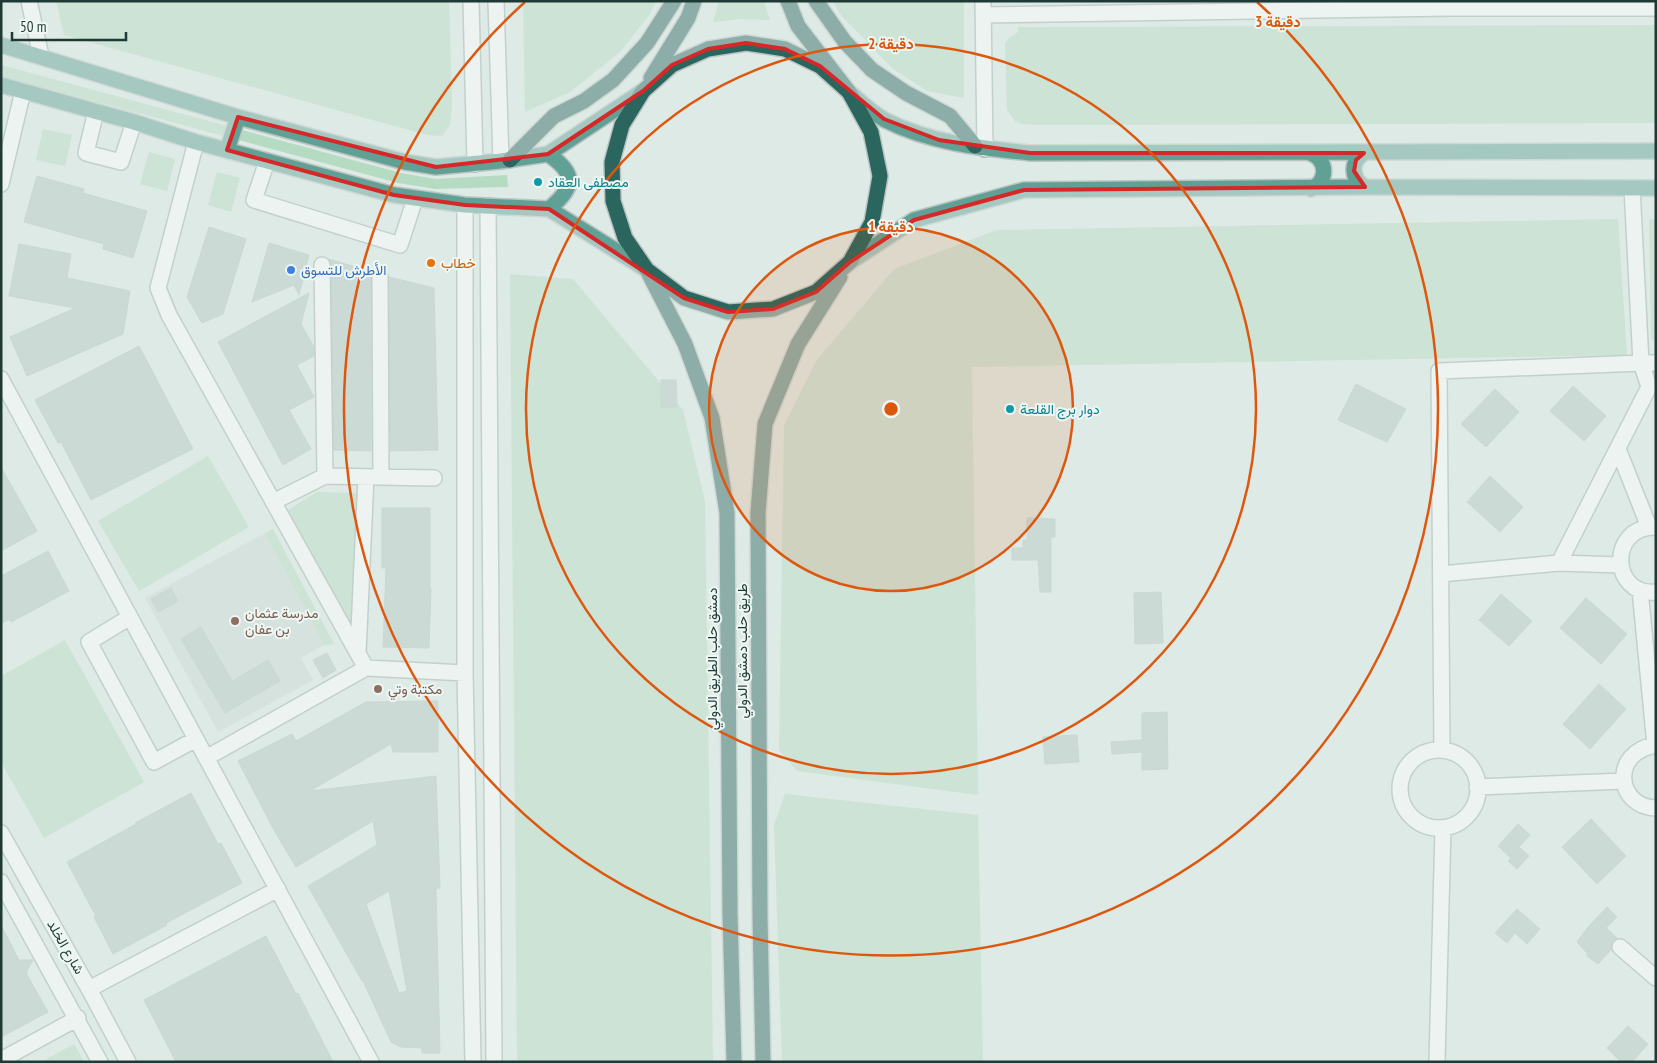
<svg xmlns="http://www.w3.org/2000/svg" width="1657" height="1063" viewBox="0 0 1657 1063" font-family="'PT Sans Narrow',Vazirmatn,sans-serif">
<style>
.built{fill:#ccdad4}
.green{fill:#b5dcc3}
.building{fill:#b6c7c1;stroke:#b0c3bd;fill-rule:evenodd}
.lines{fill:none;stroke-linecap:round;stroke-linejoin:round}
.minor-casing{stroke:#a1b2ac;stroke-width:18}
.major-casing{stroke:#bcc4c2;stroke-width:18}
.highway-casing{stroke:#bcc4c2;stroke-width:18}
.minor{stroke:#fff;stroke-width:15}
.major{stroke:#61a195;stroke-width:15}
.highway{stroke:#2a665e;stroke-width:15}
.marked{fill:none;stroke:#d62828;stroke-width:4;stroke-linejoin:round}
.ring{fill:none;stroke:#de570e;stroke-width:2.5}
.culture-dot{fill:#0f9aa8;stroke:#eef7f3;stroke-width:2}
.food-dot{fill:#e8710a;stroke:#eef7f3;stroke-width:2}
.shop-dot{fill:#3f7fe0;stroke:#eef7f3;stroke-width:2}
.education-dot{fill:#8d6e63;stroke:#eef7f3;stroke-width:2}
.labels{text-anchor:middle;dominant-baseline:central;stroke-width:4;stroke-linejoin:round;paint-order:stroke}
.culture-label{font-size:14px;fill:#0d838f;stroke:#eef7f3;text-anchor:start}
.food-label{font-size:14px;fill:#c56008;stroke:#eef7f3;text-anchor:start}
.shop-label{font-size:14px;fill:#366cbe;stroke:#eef7f3;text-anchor:start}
.education-label{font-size:14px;fill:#785e54;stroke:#eef7f3;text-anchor:start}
.street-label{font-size:14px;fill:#1f3a34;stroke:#eef7f3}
.centre{fill:#de570e;stroke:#eef7f3;stroke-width:2.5}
.ring-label{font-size:15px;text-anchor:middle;font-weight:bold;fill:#de570e;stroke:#eef7f3;stroke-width:4;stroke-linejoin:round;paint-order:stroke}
</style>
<rect width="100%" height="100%" fill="#deeae5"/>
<!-- built -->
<path class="built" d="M265,533L324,645L301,658L313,680L218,732L145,598Z"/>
<!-- green -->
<path class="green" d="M56,1H449L452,106L450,125L442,136L427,135L64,35Z
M523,1H656L650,14L620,52L570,92L525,112Z
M719,1H764L770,20L739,19L713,22Z
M833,1H964V98L927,91L893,69L839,13Z
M1656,25V123L1039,125L1022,124L1015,121L1007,110L1005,43L1009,38L1018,32V27Z
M1,65L401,173L436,179L507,175L508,187L435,189L398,183L1,76Z
M43,129L72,135L65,166L36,160Z
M149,152L175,159L167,191L140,184Z
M217,172L240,178L231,212L208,205Z
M1618,219L1627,355L972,367L978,795L797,771L779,750L784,426L816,361L894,269L997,230Z
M1649,219H1656V340H1651Z
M510,274L573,279L683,410L705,501L713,1062H517Z
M208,456L249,527L139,591L98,521Z
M317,492L358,493L356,633L288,510Z
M273,529L334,644L324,645L265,533Z
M65,640L144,782L44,838L1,762V676Z
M785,794L978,815L983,1062H782L774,825Z
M74,1044L84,1062H41Z"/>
<!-- building -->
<path class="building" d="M37,176L84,189L83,193L147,211L133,258L103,249L104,244L24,222Z
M209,227L246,239L223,314L202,323L187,297Z
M269,243L309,255L299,295L294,285L252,302Z
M19,244L71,254L67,278L130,291L123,334L27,376L10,337L75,308L9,296Z
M329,259L372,272L371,277V451L334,450L331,265Z
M389,277L434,288L438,450L390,451Z
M309,293L301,324L314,347V356L297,365L314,397L289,410L311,449L283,465L218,342Z
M139,346L193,449L91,500L61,442L58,443L35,400Z
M661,380H676L677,407H661Z
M1356,384L1406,409L1387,442L1338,420Z
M1573,386L1606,416L1584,441L1550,411Z
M1495,389L1519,412L1486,447L1461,424Z
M1,467L37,531L1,551Z
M1490,476L1523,507L1500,532L1467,502Z
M382,508H430V587L431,588L429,648L383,647L386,568H382Z
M1027,518L1055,519V537H1051V592H1040L1038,560H1012V548H1023V540H1027Z
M48,551L69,591L11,622L9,619L1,624V576Z
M171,588L178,601L158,612L151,599Z
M1161,592L1163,643L1135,644L1134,593Z
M1501,594L1532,621L1509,646L1479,620Z
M1586,598L1627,634L1601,664L1560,628Z
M201,627L232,681L268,660L280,681L225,713L181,639Z
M327,653L336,670L323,678L313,660Z
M1599,684L1626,709L1590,749L1563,724Z
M438,701V752H393L391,744L310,791L436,776L440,888H436L440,1053H422V1048L401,1047L391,1042L363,981H362L308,886L377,845L373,821L296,867L275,832L238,761L292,734L296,741L366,702ZM389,891L407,991L399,993L366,904Z
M1167,712L1168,769L1142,770V752L1112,754L1111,742L1142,740V713Z
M1077,735L1079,762L1045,764L1043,737Z
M191,793L218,844L221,843L242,883L166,923L167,925L113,954L94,917L96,916L67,862L136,824L135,823Z
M1591,819L1626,856L1597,884L1562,847Z
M1518,824L1530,835L1519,847L1529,856L1517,869L1508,861L1511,858L1498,846Z
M1607,907L1617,917L1606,928L1617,938L1613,941L1611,950L1598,964L1587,956V953L1577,942L1588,927Z
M1517,909L1540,929L1527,944L1515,933L1507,943L1495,933Z
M1,925L19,960H33L26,973L48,1012L1,1037Z
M266,936L296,994L298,993L333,1062H176L144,1000Z
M1628,1026L1648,1044L1632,1062H1621L1607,1048Z"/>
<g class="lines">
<defs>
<path id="minor" d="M29,1L41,56
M471,1L475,164
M496,1L501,161
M983,1L985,149
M983,15L1449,8H1656
M96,111L86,153L121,162L134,122
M196,142L158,288L169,315L366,668
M267,161L254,200L400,245L415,199
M1,184L23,91
M465,205V673L473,1062
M488,206L494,1062
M322,265L325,476
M380,277L381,477
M1,379L371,1062
M1618,449L1649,527
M273,502L325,476L434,478
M1656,527C1607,526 1611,597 1656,592
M1559,563L1649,387L1641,363H1656
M1441,574L1559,563L1620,565
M1640,590L1655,745
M130,617L89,642L154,762L196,739
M358,653L366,477
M1656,745C1610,752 1616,807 1656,808
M1442,750L1439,371L1641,363L1632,188
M1400 789a39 39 0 1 1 78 0a39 39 0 1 1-78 0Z
M206,758L366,668L465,673
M1477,787L1624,781
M1,833L89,989L128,1062
M1,882L100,1062
M1620,947L1656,978
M89,989L278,889
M1,1060L78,1018
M1437,1062L1443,828"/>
<path id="major" d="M1,45L238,117L405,162L436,167L501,161L548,154L643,91
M1,85L134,122L196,142L394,195L465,205L549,209L647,270
M849,92C860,101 872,113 885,120C930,143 981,148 1030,153L1656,151
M227,150L238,117
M1310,153C1327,159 1329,181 1311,189
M1364,153C1350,162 1351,179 1365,187
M548,154C577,174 575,187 549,209
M850,262L914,220L1024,190L1365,187L1656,188"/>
<path id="highway" d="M788,1L798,26L849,92L871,132L880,176L872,222L850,262L816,292L773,309L728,312L684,298L647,270L625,238L613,201L612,162L622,125L643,91L672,65L708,49L746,43L785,49L820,66L849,92
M816,1L845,42L872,70L906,93L950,116L975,146
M651,78L688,18L694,1
M510,160L554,116L584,101L613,80L647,43L674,1
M649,274L685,344L712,418L727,513L730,913L734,1062
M763,1062L760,917L758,513L765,424L798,344L840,277"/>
</defs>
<!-- minor casing -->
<use href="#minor" class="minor-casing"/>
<!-- major casing -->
<use href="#major" class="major-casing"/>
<!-- highway casing -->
<use href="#highway" class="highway-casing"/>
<!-- minor -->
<use href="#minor" class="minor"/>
<!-- major -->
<use href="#major" class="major"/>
<!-- highway -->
<use href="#highway" class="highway"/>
</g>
<!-- marked area -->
<path d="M0 0H1657V1063H0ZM746,43L785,49L820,66L884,119L939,140L1030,153H1364L1356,160L1354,171L1365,187L1024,190L914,220L850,262L816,292L773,309L728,312L684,298L549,209L465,205L394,195L227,150L238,117L436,167L548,154L643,91L672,65L708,49Z" fill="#deeae5" fill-opacity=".55" fill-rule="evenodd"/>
<path class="marked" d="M746,43L785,49L820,66L884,119L939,140L1030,153H1364L1356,160L1354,171L1365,187L1024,190L914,220L850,262L816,292L773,309L728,312L684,298L549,209L465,205L394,195L227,150L238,117L436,167L548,154L643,91L672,65L708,49Z"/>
<!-- distance rings -->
<circle cx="891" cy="409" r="182" fill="#de570e" fill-opacity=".12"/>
<g class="ring">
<circle cx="891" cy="409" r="182"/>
<circle cx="891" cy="409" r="365"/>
<path d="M1257 2A547 547 0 1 1 525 2"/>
</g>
<!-- markers -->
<g class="culture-dot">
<circle cx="538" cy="182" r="5"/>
<circle cx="1010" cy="409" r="5"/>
</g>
<circle class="food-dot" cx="431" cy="263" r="5"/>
<circle class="shop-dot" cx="291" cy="270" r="5"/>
<g class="education-dot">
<circle cx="235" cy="621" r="5"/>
<circle cx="378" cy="689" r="5"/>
</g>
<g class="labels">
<!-- culture labels -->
<g class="culture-label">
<text x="548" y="182">مصطفى العقاد</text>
<text x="1020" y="409">دوار برج القلعة</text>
</g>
<!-- food labels -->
<g class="food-label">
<text x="441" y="263">خطاب</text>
</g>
<!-- shop labels -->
<g class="shop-label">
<text x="301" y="270">الأطرش للتسوق</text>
</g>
<!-- education labels -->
<g class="education-label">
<text x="245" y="613">مدرسة عثمان<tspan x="245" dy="16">بن عفان</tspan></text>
<text x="388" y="689">مكتبة وتي</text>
</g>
<!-- street labels -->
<g class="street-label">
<text transform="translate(742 651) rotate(-90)">طريق حلب دمشق الدولي</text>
<text transform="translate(712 659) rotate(-90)">دمشق حلب الطريق الدولي</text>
<text transform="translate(66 947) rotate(60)">شارع الخلد</text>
</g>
</g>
<circle cx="891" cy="409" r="8" class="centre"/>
<g class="ring-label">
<text x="1278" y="27">3 دقيقة</text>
<text x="891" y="49">2 دقيقة</text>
<text x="891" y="232">1 دقيقة</text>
</g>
<!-- border -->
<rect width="1657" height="1063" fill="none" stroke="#1f3a34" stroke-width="5"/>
<!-- scale -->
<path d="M12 32v8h114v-8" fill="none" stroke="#1f3a34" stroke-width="2.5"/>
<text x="20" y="32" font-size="15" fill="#1f3a34" stroke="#eef7f3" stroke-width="4" paint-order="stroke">50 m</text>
</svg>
